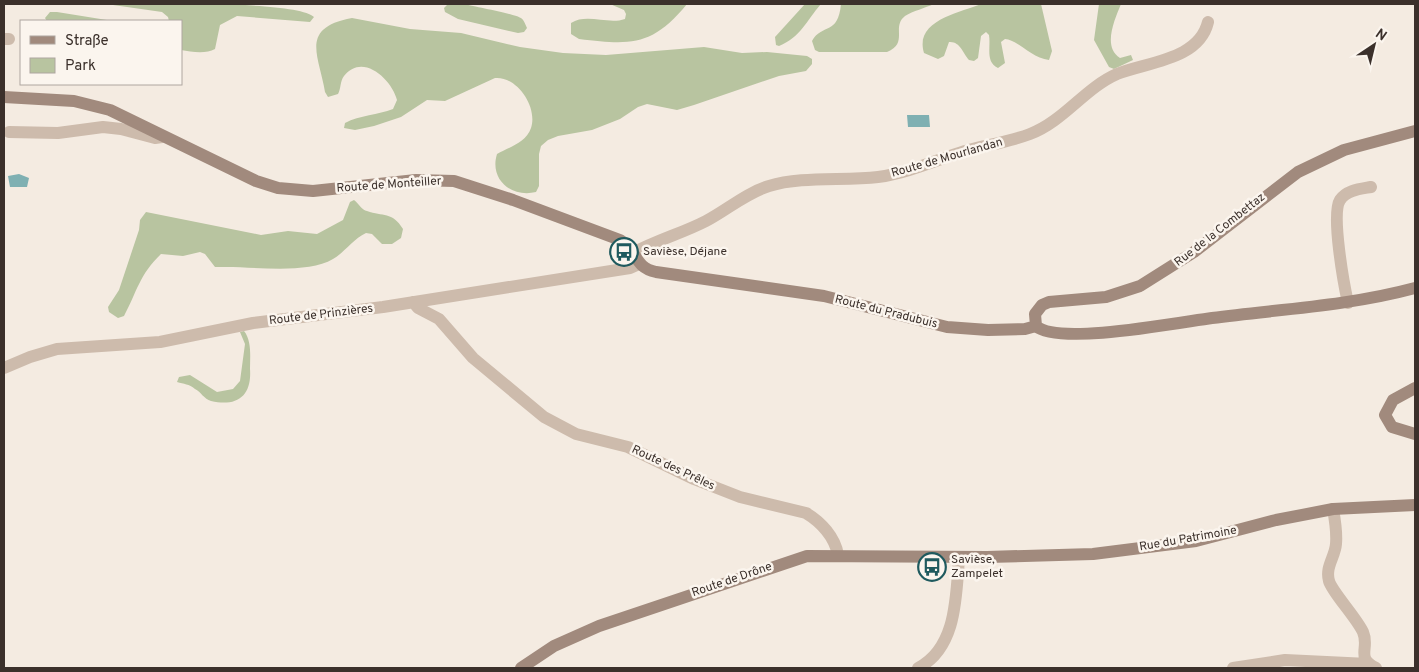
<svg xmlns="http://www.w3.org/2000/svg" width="1419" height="672" viewBox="0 0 1419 672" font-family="Overpass,sans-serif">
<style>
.green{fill:#b8c4a0}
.water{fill:#7fb0b2}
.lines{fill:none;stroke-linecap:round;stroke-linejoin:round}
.street{stroke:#cdbbac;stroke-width:12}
.secondary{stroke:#a18a7d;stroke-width:12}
.labels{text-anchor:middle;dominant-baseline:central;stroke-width:5;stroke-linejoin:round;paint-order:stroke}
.street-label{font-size:12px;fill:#3b302b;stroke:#fbf5ee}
.poi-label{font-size:12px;fill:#3b302b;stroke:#fbf5ee;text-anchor:start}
</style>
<rect width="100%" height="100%" fill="#f4ebe1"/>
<!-- green -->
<path class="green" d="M106,4C139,4 298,0 314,17L310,22L237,16L220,25L215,49C206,54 192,52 181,50V21H169L168,17L162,12Z
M465,4C475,7 516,14 521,18C524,20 525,24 527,28L524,32L518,33L458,19L445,12L444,8L447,5Z
M610,4H687C652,47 630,45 579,39L571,34V23C587,13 608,25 625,19L626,14L624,10Z
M805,4H821C806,21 801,37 779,46L776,45L775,37Z
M841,4H934C925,8 913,11 905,16C891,27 909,43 887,52H819L815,50L812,41C822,23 838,36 841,4Z
M981,4H1041L1052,51L1049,60C1031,58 1018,40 1005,39L1001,42L1005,63L998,68C985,62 991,47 989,35L986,32L981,36L978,58L974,61L969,60C963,53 960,41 949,42L944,56L938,59L924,53C914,20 960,13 981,4Z
M1099,4H1121C1115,19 1102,47 1120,58L1131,55L1133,60L1114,69L1109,67L1094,40Z
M50,12H57L113,21H47L45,18Z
M352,18L410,29L461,33L520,47L563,53L606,55L704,47L742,53L767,52L807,56L812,59V64L806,71L779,76L694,105L677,110L647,104L638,107L620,119L592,130L558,136L548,140L541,146L539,154V186L536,192C512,198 489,180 497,154C509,147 526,143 531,128C538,107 517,76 495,78L445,101L427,100L401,117L374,126L355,130L344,128L345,123C360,115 378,115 393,109L397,100C392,80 363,52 344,76C340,81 341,89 338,94L328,97L325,92C319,55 299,28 352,18Z
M354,200C359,204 362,210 367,211C383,217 392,211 403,229L401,238L392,244H382L372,234L366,233C353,239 345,252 333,259C306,275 251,266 221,267H215L205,254L200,252L183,256L161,254C139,275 137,292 124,316L118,318L109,312L108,307L119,290L139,230L140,220L146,212L261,235L288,231L317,234L343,220L350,202Z
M244,331C252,341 250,357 250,369C252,396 237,407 211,401C204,399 201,392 195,389C189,384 184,384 177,382L179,377L190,375L217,392L233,389L240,381L245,344L240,332Z"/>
<!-- water -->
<path class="water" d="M907,115H929L930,127H908Z
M19,174L29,178L27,187H10L8,176Z"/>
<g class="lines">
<!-- street -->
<path class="street" d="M4,39H9
M9,132L58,133L103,127L121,129L155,138L162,137
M633,253C657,240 683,233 706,221C727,210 746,193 769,186C801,176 843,181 878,177C908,173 936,160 965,151C986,145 1009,142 1030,134C1064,121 1085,88 1117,74C1147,62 1199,60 1208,22
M413,302L418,308L439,319L473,358L544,417L576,434L628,447L694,479L740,497L806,513C821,522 835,537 838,555
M1348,303C1344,285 1331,214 1340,200C1347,190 1360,189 1371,187
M4,368L30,357L57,349L160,342L253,323L383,307L630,268L639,264
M1333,509C1335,520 1337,533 1336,544C1335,557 1325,567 1329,581C1332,592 1356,617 1363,632C1370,648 1355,658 1376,668
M918,668C957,648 956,596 959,558
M1233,668L1285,660L1368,664"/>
<!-- secondary -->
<path class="secondary" d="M4,97L74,101L110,110L256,181L278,188L313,191L416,180L454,181L513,200L620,240C638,250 633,267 656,272L824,296L947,327L988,330L1025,329L1036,326
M1036,326L1035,314L1042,305L1049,302L1106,297L1140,286L1194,252L1298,172L1344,150L1415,131
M1036,326C1058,346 1181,322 1212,318C1281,309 1348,306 1415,288
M1415,388L1393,400L1385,415L1392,427L1415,434
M521,668L554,646L599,626L807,556L987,557L1093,554L1196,541L1276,520L1333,509L1415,505"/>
</g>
<!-- icons -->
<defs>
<symbol id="bus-ring" viewBox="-11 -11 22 22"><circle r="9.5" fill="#fbf5ee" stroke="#1f5a5e" stroke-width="1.5"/><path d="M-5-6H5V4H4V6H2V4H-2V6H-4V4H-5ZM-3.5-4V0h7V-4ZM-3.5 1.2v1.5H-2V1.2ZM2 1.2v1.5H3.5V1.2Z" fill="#1f5a5e"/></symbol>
</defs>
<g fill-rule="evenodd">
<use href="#bus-ring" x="608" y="236" width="32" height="32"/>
<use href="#bus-ring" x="916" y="551" width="32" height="32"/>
</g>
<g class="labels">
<!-- street labels -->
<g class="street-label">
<text transform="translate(947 158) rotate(-16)">Route de Mourlandan</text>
<text transform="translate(389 185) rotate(-4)">Route de Monteiller</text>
<text transform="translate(1220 230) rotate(-38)">Rue de la Combettaz</text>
<text transform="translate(886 312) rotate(14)">Route du Pradubuis</text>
<text transform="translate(321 315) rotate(-7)">Route de Prinzières</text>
<text transform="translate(673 468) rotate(25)">Route des Prêles</text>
<text transform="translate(1188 539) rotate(-10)">Rue du Patrimoine</text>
<text transform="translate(732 580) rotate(-19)">Route de Drône</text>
</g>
<!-- poi labels -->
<g class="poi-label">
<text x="643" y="252">Savièse, Déjane</text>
<text x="951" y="560">Savièse,<tspan x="951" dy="14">Zampelet</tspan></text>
</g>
</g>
<!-- border -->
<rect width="1419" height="672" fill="none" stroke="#3b302b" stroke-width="10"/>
<!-- legend -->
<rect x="20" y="20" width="162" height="65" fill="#fbf5ee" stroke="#aea6a0"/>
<rect x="30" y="36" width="25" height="8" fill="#a18a7d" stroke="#aea6a0"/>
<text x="65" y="45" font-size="15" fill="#3b302b">Straße</text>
<rect x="30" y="58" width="25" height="15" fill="#b8c4a0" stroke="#aea6a0"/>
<text x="65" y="70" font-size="15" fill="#3b302b">Park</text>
<!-- north arrow -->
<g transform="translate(1374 45) rotate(35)" stroke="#fbf5ee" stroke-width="4" paint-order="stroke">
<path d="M0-4L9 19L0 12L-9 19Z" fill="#3b302b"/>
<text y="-8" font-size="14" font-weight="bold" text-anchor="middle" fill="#3b302b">N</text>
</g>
</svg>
